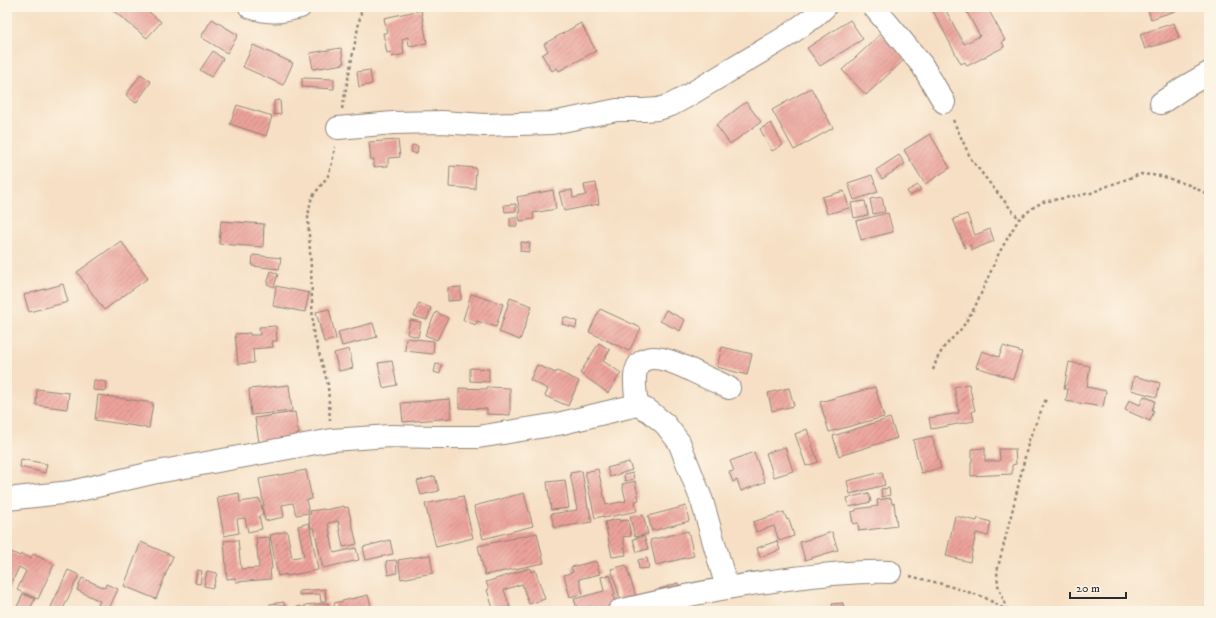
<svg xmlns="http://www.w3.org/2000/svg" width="1216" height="618" viewBox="0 0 1216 618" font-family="'IM FELL DW Pica',serif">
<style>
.building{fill:url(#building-hatch)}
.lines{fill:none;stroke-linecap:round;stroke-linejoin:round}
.minor-casing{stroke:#908578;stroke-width:24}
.path{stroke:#908578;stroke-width:2.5;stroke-dasharray:3 3;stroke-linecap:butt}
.minor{stroke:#fff;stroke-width:22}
</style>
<defs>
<pattern id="building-hatch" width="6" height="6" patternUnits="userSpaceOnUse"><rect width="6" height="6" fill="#eca29b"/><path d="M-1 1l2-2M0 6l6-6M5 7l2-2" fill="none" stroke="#bf847f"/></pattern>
</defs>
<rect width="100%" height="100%" fill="#fcf5e5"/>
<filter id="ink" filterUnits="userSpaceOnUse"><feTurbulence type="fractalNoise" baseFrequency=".025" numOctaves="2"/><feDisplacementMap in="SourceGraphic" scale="8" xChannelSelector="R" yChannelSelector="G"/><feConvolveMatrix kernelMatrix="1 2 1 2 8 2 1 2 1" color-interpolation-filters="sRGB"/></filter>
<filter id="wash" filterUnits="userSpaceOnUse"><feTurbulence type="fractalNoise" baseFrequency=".012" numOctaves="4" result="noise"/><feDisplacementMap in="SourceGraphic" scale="16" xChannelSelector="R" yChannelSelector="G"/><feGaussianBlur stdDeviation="0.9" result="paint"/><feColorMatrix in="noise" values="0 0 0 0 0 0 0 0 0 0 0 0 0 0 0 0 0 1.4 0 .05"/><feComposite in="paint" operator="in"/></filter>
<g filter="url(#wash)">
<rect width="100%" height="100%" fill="#f6dfc4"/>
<g id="blocks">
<!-- building -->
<path class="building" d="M112,7H143L161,22L147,38L111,9Z
M931,7H944L964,44L980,36L964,7H987L1005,40L1002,41L1004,47L967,66L965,62L961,64Z
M1147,7H1177L1178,10L1151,19Z
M421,10L427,43L409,46L408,37L402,39L404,54L392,57L391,52L387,53L383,33H387L384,18Z
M212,19L238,35L227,53L201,37Z
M850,20L863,39L820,66L807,48Z
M581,23L596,51L559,71L557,68L552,71L542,55L548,51L544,44Z
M1174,23L1179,38L1145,49L1140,34Z
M882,33L905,59L866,95L842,70Z
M253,45L293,63L283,85L243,67Z
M341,48L344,64L313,69L310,53Z
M213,51L223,59L211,77L200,70Z
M370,70L372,84L359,87L357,72Z
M141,74L151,82L136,103L126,95Z
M302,78L334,79V89L302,87Z
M811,88L833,128L794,150L772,110Z
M280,100L281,114L274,115V101Z
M746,102L761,122L730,144L716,125Z
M237,105L272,116L266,136L230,124Z
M771,123L783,145L772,151L760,129Z
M930,134L950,168L925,184L904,150Z
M398,140L400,157L388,158V166L374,167V159L371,160L369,142Z
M412,145L418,146L417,154L411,152Z
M899,155L905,164L882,179L876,170Z
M450,166L476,168L475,189L449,187Z
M872,175L878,192L854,200L848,183Z
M596,183L599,204L564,211L559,192L572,190L573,198L586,195L584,185Z
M918,185L921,190L910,196L907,191Z
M553,190L556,209L533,213L534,219L520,221L518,212H520L517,197Z
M844,191L849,208L827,214L822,197Z
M882,197L885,212L873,214L870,199Z
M865,201L868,215L854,218L851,203Z
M516,204V211L505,212L504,205Z
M888,213L893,232L861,240L856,221Z
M967,214L975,235L990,229L994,241L972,250L970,245L965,248L953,219Z
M510,218H517V226H510Z
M221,221L264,224L263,247L219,244Z
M121,241L148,278L104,310L77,272Z
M521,242L530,243L529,252L520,251Z
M253,255L281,258L279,269L252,266Z
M271,271L278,274L274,287L267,284Z
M63,284L68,302L29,312L24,295Z
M276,286L309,293L305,312L273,306Z
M461,287V300L448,301V288Z
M471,294L503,304L496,327L477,321L476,325L463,320Z
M510,298L532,306L520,340L499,332Z
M419,303L431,308L427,320L414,316Z
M329,309L336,339L324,342L316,312Z
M600,309L641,328L629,351L589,332Z
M666,310L685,320L680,331L660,321Z
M436,312L448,318L437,340L425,335Z
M564,317L577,321L576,328L562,324Z
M410,320L421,322L418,337L407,334Z
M373,323L377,337L342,346L338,332Z
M276,326L277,341H272L273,347L253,349L254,363L238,364L235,334L250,333V335H260L259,327Z
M406,338L434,341L433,354L405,351Z
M599,343L610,350L603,361L621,373L608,393L580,373Z
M1003,346L1022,352L1013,379L976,367L982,351L999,357Z
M722,347L752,354L747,375L717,367Z
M349,349L353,368L339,371L334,353Z
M392,361L397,385L383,388L378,363Z
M1069,362L1090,366L1087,387L1106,391L1103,407L1066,401L1068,389H1064Z
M436,364L442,365L440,374L434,372Z
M537,365L556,373L557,371L579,381L568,406L545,396L548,389L530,380Z
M470,368L489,369V382L470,381Z
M1134,376L1160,383L1157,397L1131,390Z
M94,380L107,382L106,391L93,390Z
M969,384L975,411H972L974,421L931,429L929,418L959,413L954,387Z
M289,385L292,411L251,415L249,389Z
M487,387L510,388V415L487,414V409L459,408V388L487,389Z
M875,387L884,417L829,432L820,402Z
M789,388L794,406L772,411L768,393Z
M37,389L69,393L67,409L36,405Z
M98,395L153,403L149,428L95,420Z
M1144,396L1155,401L1152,410L1154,411L1150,421L1125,410L1129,400L1140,405Z
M450,399L452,418L403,422L401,403Z
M295,412L299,436L259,442L255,418Z
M890,418L897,438L839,456L833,436Z
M807,429L818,462L806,466L795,434Z
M932,436L941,468L921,473L913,440Z
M785,447L793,471L774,477L766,453Z
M985,448V461H1000L999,449H1015L1016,464L1012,465V474L971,476V462H972V449Z
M754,452L765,482L741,491L737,480L733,482L729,472L734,471L730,461Z
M21,459L47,464L45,473L20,467Z
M629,462L632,470L610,477L607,468Z
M598,469L606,505L626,501L622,484L635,481L639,500L635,501L637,511L604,518V516L595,518L585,472Z
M306,470L312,499L306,500L309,513L296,515L293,503L282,505L284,517L265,521L262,506H264L259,479Z
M582,471L588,508H589L592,522L554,528L551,514L577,510L570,473Z
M882,472L885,485L850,494L847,481Z
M633,473L634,479L625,481L624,475Z
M435,476L439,491L421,495L417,481Z
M565,480L569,508L551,510L547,482Z
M889,488L890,495L882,497L881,489Z
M239,493L240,502L260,499L263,515L259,516L262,529L248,532L245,518L237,519L239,533L224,536L217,497Z
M524,493L533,526L483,539L474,506Z
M869,493L871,502L849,507L847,498Z
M463,496L473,538L436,547L425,504Z
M891,498L892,504L894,503L897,526L859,531L858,523L853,524L851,512L856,511V509L878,506L877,500Z
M344,506L345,508L348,507L357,544L343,547L338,521L328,523L334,553L356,548L359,560L323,568L314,528H311L308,515L311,514L310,511L324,509L325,510Z
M686,506L689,521L652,531L648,516Z
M784,512L787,520L789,519L794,536L779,541L774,526L756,532L753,522Z
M643,515L648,534L635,537L630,517Z
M955,516L977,521L978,518L991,522L988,536L976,533L970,562L946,556Z
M619,519V521L628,520L631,536L623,537L626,555L612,557L605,522Z
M309,523L318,570L286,576V574L278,576L270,535L287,531L292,558L304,556L298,526Z
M688,531L694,556L656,565L650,540Z
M832,532L838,550L805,560L800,542Z
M537,533L544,563L485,575L478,546Z
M644,536L648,549L637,552L633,539Z
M269,537L272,569H270L271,579L236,582L235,578L227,579L224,541L238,540L241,569L259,568L256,538Z
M390,540L393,554L366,560L363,547Z
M777,541L780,550L760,557L757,548Z
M141,542L173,556L156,599L124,586Z
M7,550L20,556L21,554L31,558L33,554L54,564L38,599L17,590L26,571L19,567L7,593Z
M430,555L433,573L401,579L398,560Z
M647,558L649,568L639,569L638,560Z
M396,560L397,573L388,575L386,561Z
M596,561L600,574L579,579L583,594L570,597L564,575L573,572L571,567Z
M626,565L637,600L622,604L611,569Z
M530,568L531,572L535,570L545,599L529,604L522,584L504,590L510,607L494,611L487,590L489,589L486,582Z
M68,570L79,575L62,611H59L51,607Z
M197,570L202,571L200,584L195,583Z
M207,571L217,573L213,588L204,586Z
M610,575L615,595H613L616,606L596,611H578L574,599L604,591L601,577Z
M82,578L105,588L106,584L118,589L108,611H95L100,601L77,590Z
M678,583L681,590L662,597L659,589Z
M325,589L326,601L321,602L320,594L299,595V591Z
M23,594L35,599L29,611H15Z
M368,595L371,606L347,611H335L334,603Z
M284,602L285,611H270V604Z
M328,603L329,611H305V605Z
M843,603L844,611H833L832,604Z
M301,606V611H292V608Z"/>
</g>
</g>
<g filter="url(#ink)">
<use href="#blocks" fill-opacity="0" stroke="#908578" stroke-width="1"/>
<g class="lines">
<defs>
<path id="minor" d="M250,7C270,14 280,12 300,7
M874,7L922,65L944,102
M1161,103L1183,88L1209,73
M338,128L393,123L442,122L484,125L552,123L617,110H644L658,109L671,105L684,98L784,38L814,17L825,7
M637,405C636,394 633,381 636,371C643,343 686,368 701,375C710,379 720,383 729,388
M7,499L71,492L152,473L332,440L390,436L435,437H478L558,424L637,405L649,411L665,424L679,442L702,501L727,588
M619,611C672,598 726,587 780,580C817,575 853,571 890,572"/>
</defs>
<!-- minor casing -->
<use href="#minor" class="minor-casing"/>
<!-- path -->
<path class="path" d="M342,109L362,7
M953,120L971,159L988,181L1019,219
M933,370L937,359L944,347L962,328L975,307L999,253L1014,227L1019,219L1034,207L1043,202L1091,193L1110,185L1141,174L1161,176L1189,185L1209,195
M330,421L328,385L313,331L311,268L308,218L310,204L312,197L328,176L332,163L335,147
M910,576L942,584L984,597L1006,610
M1007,610L998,585L997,571L1012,512L1029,440L1046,399
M1192,611L1209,608"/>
<!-- minor -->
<use href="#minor" class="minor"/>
</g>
</g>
<!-- margin -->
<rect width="1216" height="618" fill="none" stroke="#fcf5e5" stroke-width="24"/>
<!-- scale -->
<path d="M1070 592v6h56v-6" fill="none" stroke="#2b2b2b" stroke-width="2"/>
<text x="1076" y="592" font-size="12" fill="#2b2b2b" stroke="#fcf5e5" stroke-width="3" paint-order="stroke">20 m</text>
</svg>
